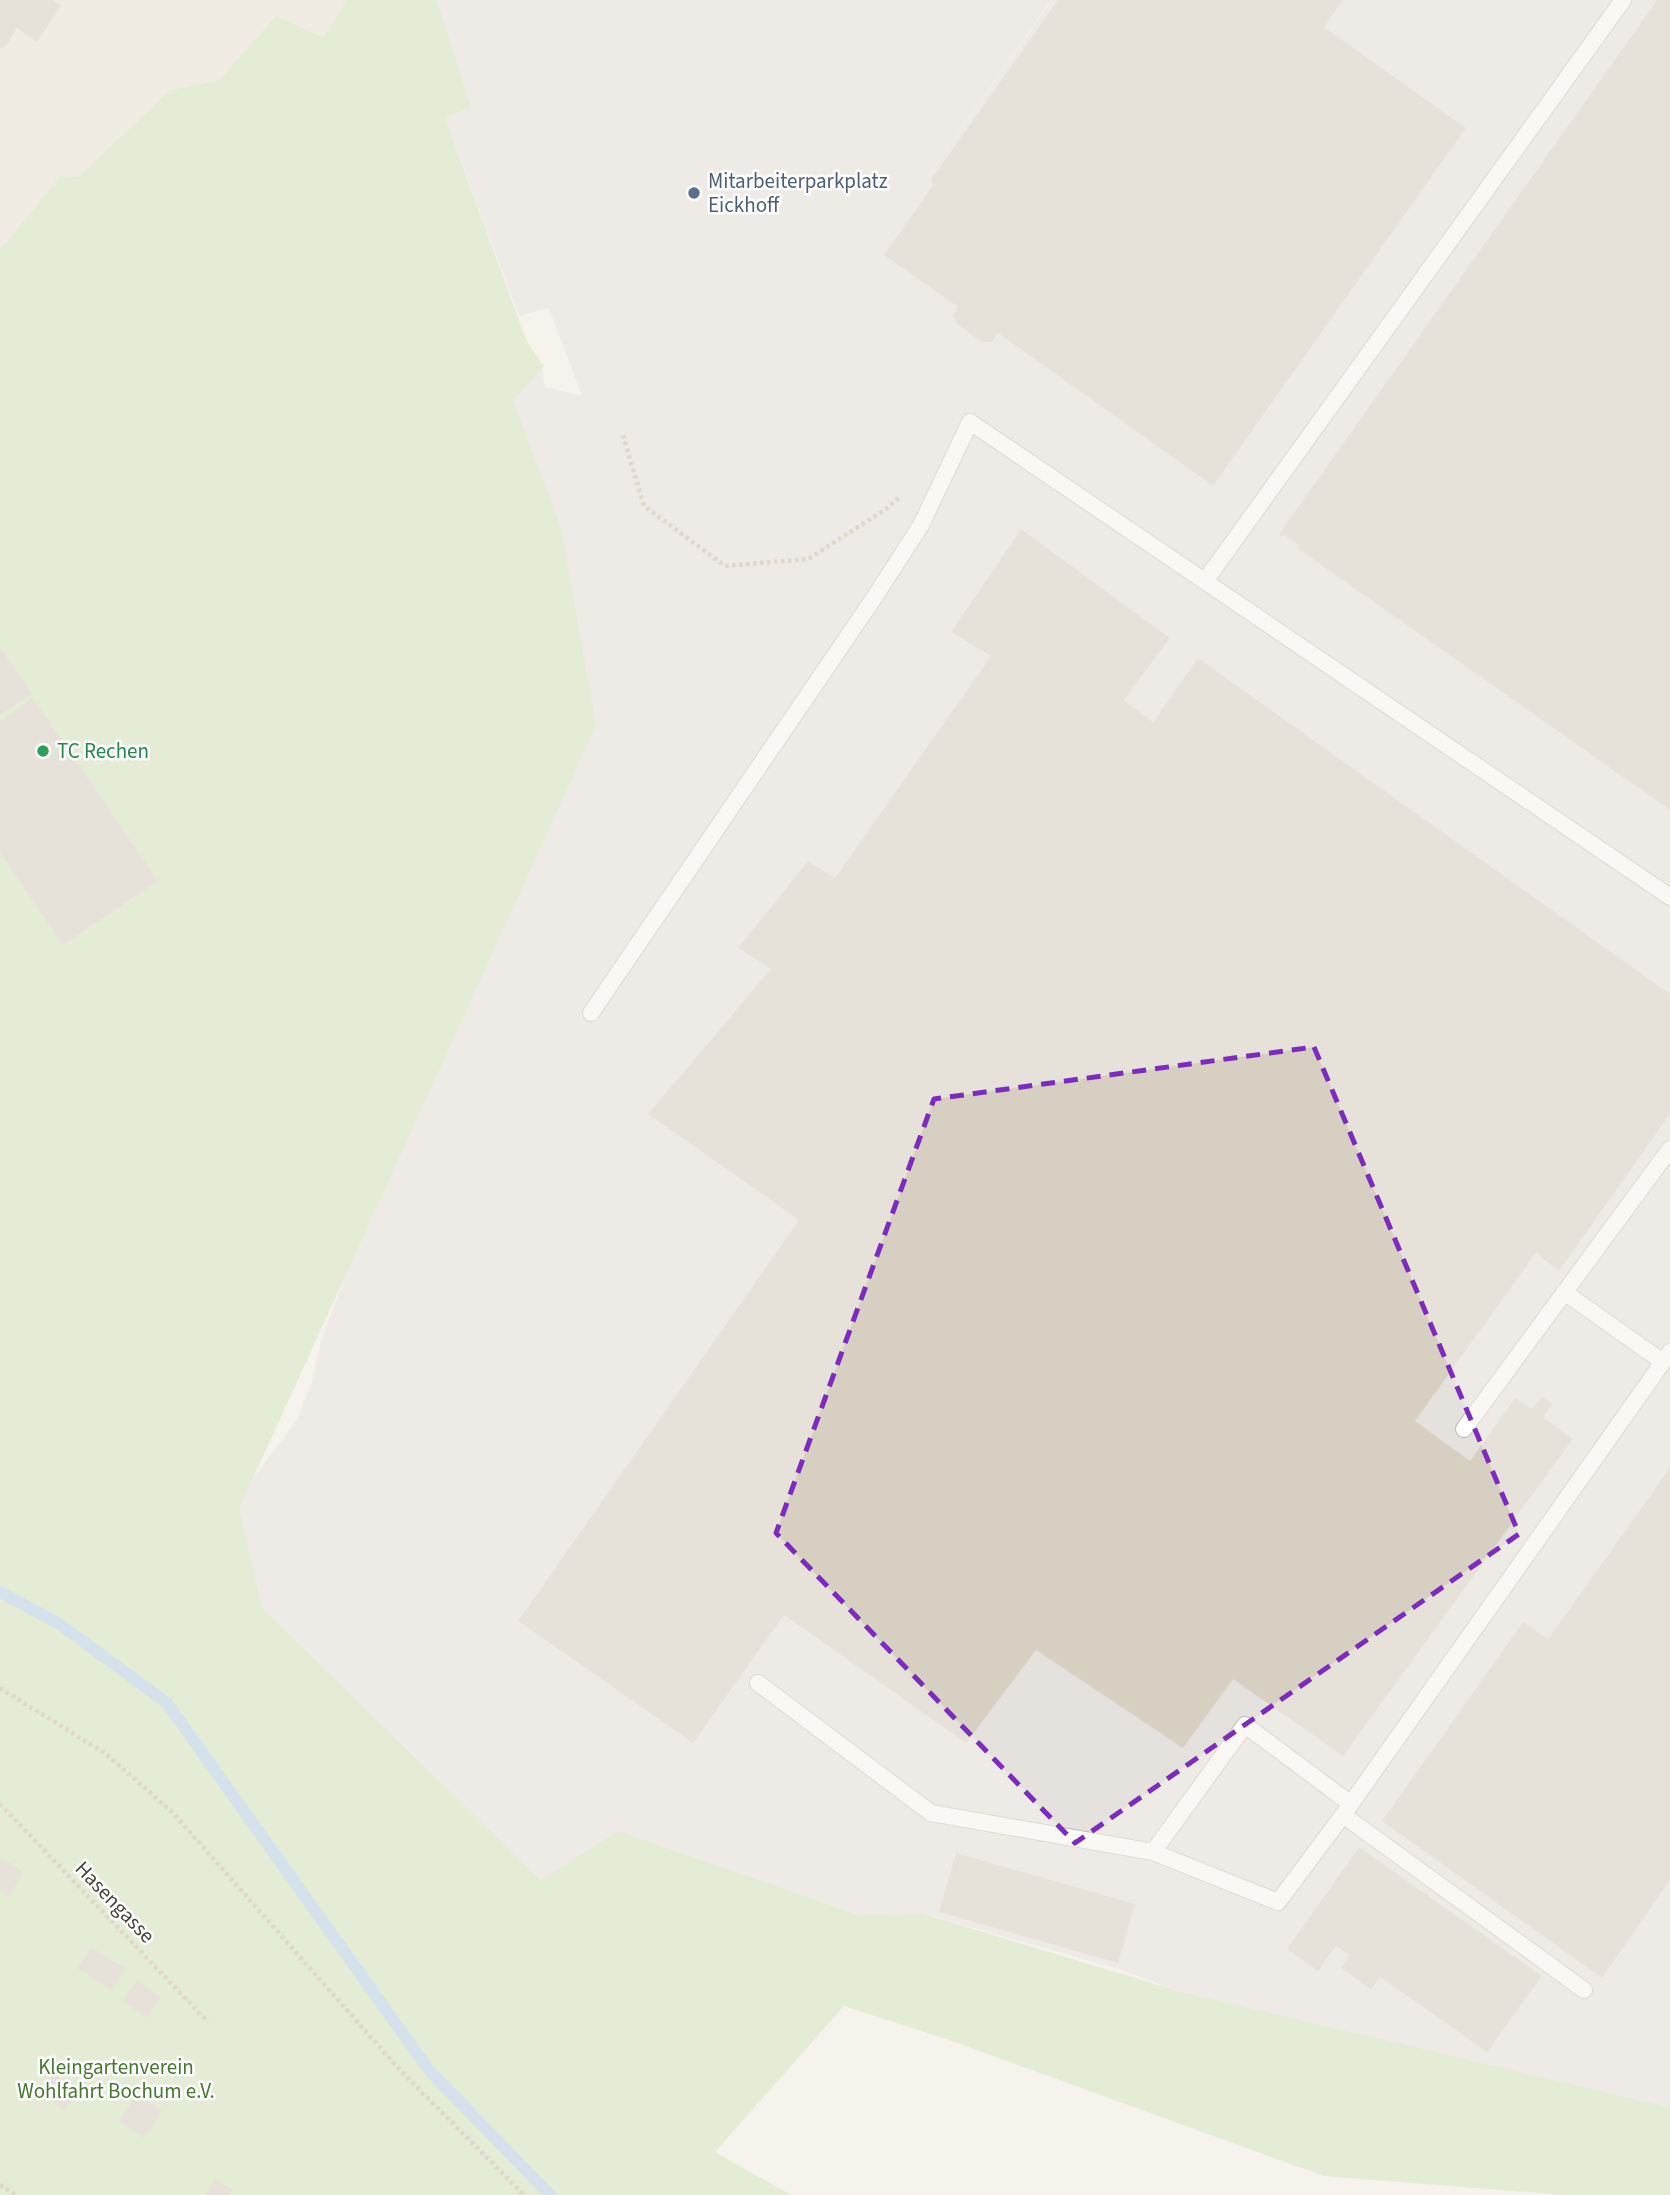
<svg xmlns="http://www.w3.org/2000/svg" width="1670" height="2195" viewBox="0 0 1670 2195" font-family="'Source Sans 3',sans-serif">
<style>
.residential{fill:#e8e4da}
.industrial{fill:#e5e1dd}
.green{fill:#cee5b8}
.parking{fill:#e4e2df}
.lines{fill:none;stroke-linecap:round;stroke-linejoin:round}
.stream{stroke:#adcfec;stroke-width:12}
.building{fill:#d6cfc2}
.lane-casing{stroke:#c0bbaf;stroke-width:18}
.path{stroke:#c0b7a1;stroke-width:4.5;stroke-dasharray:3.5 3.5;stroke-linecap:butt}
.lane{stroke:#fff;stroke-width:16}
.marked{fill:none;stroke:#7b2cbf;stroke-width:5;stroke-dasharray:14 9;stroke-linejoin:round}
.service-dot{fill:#5c6f8a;stroke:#fff;stroke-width:2.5}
.leisure-dot{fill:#2e9e5b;stroke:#fff;stroke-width:2.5}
.labels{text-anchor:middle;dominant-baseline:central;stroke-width:5;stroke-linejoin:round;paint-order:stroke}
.service-label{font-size:21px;fill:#4e5e75;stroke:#fff;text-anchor:start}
.leisure-label{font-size:21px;fill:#27864d;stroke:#fff;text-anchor:start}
.street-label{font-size:21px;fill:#49443a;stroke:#fff}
.park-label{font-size:21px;fill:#477730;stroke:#fff}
</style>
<rect width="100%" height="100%" fill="#f5f2ec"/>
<!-- residential -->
<path class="residential" d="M0,0H347L323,37L276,16L219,80L170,90L78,177L60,176L0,250Z"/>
<!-- industrial -->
<path class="industrial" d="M1052,0H1670V2103L1667,2108L1178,1991L1118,1969L925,1914L859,1915L618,1832L541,1880L262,1608L245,1579L238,1509L253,1478L297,1420L311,1385L322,1337L343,1284L352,1250L481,412L541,363L545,387L583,396L623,505L727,468L863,269Z"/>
<!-- green -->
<path class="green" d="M347,0H437L472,108L445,118L527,342L544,366L513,401L561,527L596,726L239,1509L262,1608L541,1880L618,1831L859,1915L924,1914L1178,1991L1667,2107L1670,2103V2195H1564L1324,2176L952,2041L844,2006L715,2152L791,2195H0V250L60,176L78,177L170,90L219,80L276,16L323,37Z"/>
<!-- parking -->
<path class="parking" d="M437,0H1051L863,269L727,468L623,506L549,308L519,316L445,118L471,107Z"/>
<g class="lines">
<!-- stream -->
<path class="stream" d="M0,1592L58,1623L167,1703L429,2070L550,2195"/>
</g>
<!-- building -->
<path class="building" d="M0,0H53L61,6L37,42L17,28L4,49L0,47Z
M1058,0H1343L1324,27L1466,128L1213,486L998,333L992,342H982L957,324L953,315L958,307L884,255L934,184L930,181Z
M1657,0H1670V810L1297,548L1299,545L1284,535L1282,537L1279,534Z
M1021,529L1170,638L1124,700L1153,722L1198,658L1670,994V1114L1559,1271L1536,1253L1415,1421L1470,1461L1515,1398L1532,1409L1542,1396L1553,1404L1543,1417L1573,1439L1343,1756L1233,1679L1183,1748L1036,1650L966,1743L784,1615L693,1743L518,1621L799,1220L648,1114L771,969L738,948L808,861L835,878L991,656L951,632Z
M0,647L32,694L0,715Z
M33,698L158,881L63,945L0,853V721Z
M1670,1468V1880L1602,1978L1382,1821L1523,1622L1548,1639Z
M1359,1847L1542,1976L1487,2052L1380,1977L1371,1990L1341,1968L1350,1955L1336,1946L1318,1971L1287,1949Z
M956,1853L1135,1904L1118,1963L939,1912Z
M0,1857L24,1872L9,1897L0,1891Z
M91,1947L126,1969L112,1991L77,1968Z
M137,1980L161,1997L147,2018L122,2001Z
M54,2074L78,2090L64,2110L40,2093Z
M137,2094L162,2111L144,2138L119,2121Z
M215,2179L233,2190L230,2195H206Z"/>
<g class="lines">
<defs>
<path id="lane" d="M1205,581L1623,0
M591,1013L874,598L921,525L970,422L1670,897
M1564,1292L1663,1362
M1464,1429L1670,1149
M758,1683L931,1813L1153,1852
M1351,1804L1245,1725L1153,1852L1278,1902L1343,1815L1670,1352
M1343,1815L1584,1990"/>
</defs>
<!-- lane casing -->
<use href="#lane" class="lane-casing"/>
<!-- path -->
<path class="path" d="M623,435L644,506L725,566L808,559L886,509L901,496
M0,1688L106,1754L172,1812L398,2068L524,2195
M0,1804L208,2022
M0,2185L17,2195"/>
<!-- lane -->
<use href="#lane" class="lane"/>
</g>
<!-- marked area -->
<path d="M0 0H1670V2195H0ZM1314,1047L1519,1534L1075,1843L776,1533L934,1099Z" fill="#f5f2ec" fill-opacity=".55" fill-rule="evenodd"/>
<path class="marked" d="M1314,1047L1519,1534L1075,1843L776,1533L934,1099Z"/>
<!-- markers -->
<circle class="service-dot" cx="694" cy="193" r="7"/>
<circle class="leisure-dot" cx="43" cy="751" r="7"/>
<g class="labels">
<!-- service labels -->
<g class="service-label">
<text x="708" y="181">Mitarbeiterparkplatz<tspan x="708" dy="24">Eickhoff</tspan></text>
</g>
<!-- leisure labels -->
<g class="leisure-label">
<text x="57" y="751">TC Rechen</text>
</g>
<!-- street labels -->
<g class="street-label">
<text transform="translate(115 1902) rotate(46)">Hasengasse</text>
</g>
<!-- park labels -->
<g class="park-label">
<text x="116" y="2067">Kleingartenverein<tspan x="116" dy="24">Wohlfahrt Bochum e.V.</tspan></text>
</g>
</g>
</svg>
